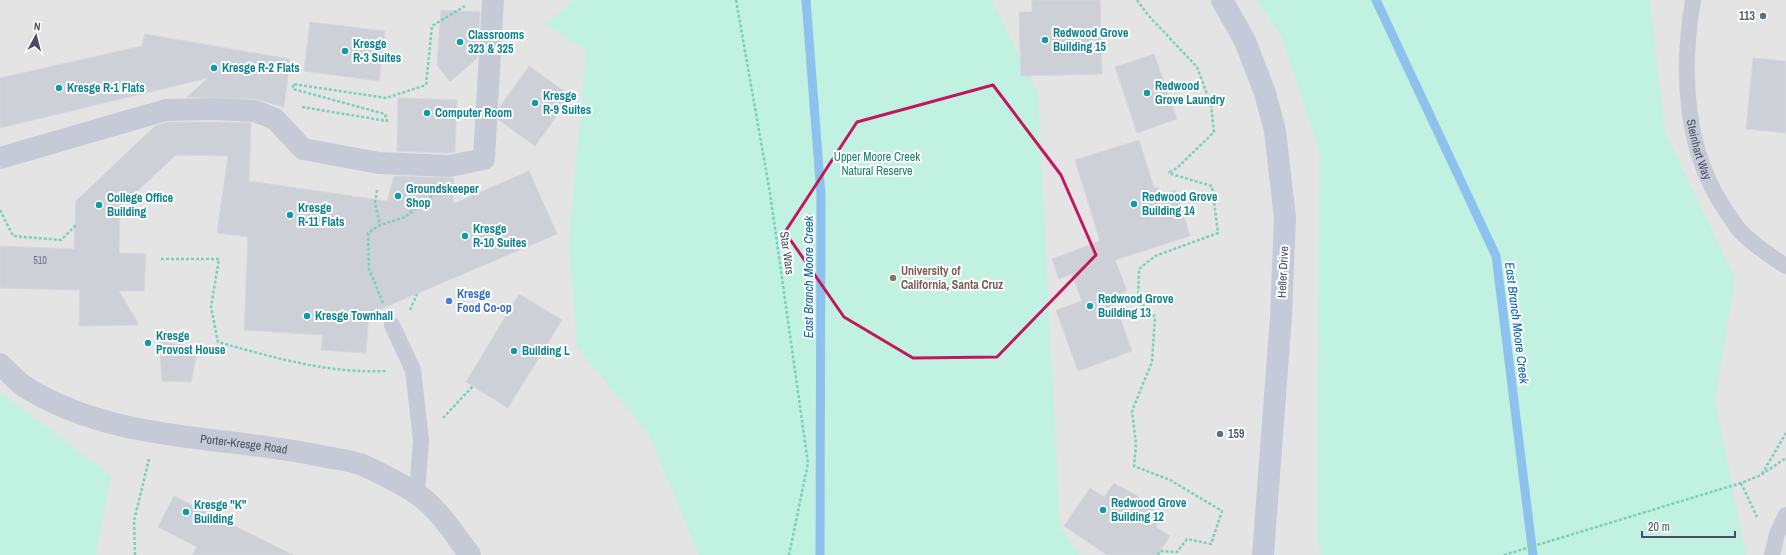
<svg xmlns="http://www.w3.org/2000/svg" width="1786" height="555" viewBox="0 0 1786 555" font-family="'Archivo Narrow',sans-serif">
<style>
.education{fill:#e5e4e4}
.green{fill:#c1f1e0}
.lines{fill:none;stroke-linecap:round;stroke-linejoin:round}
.stream{stroke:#8ec2ee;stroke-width:9}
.building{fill:#ced0d7;stroke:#d6d6dd}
.path{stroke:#79d0bb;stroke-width:2.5;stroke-dasharray:3 2;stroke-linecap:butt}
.lane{stroke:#c6cad6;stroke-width:16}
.street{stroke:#c6cad6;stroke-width:22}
.secondary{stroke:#c5cada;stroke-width:22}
.marked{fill:none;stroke:#c2185b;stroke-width:3;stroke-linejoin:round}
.service-dot{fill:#5c6f8a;stroke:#fff;stroke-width:1.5}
.culture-dot{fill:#0f9aa8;stroke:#fff;stroke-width:1.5}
.education-dot{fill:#8d6e63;stroke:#fff;stroke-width:1.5}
.shop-dot{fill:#3f7fe0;stroke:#fff;stroke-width:1.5}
.labels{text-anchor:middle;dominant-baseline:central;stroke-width:4;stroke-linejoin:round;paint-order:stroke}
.number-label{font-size:10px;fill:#6a6f7e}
.service-label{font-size:12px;font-weight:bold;fill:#4e5e75;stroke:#fff;text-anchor:end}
.culture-label{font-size:12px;font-weight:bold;fill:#0d838f;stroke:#fff;text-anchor:start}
.street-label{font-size:12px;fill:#494f60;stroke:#fff}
.park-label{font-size:12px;fill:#17846a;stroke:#fff}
.education-label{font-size:12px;font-weight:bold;fill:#785e54;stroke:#fff;text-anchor:start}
.shop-label{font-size:12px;font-weight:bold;fill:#366cbe;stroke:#fff;text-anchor:start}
.water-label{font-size:13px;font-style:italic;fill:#0b64b1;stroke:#fff}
</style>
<rect width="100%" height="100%" fill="#f4f3f2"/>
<!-- education -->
<path class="education" d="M0,0H1786V555H0Z"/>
<!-- green -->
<path class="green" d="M574,0H992L1038,94L1060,527L1079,555H699L649,435L577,347L569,242L586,51L545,24Z
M1256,0H1650L1665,132L1735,278L1715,399L1746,555H1321L1317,540L1319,151L1281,36Z
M0,392L111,476L96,555H0Z"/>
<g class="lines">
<!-- stream -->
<path class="stream" d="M806,0L821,195L820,555
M1376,0L1496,256L1533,555"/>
</g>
<!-- building -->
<path class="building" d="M1032,0H1100L1102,74L1021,76L1019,12H1032Z
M441,10L480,12L477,58L450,82L437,65Z
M310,22L385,31L379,81L304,71Z
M145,34L290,59L284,107L256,99L187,97L208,78L0,128V78L142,46Z
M1154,54L1177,119L1137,133L1115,67Z
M1753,58L1786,61V133L1746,129Z
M529,66L571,96L535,146L499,120V108Z
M398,98L457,100L455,152L448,153L397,151Z
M168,122H212L251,123L249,181L387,201L394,176L454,178L453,204L529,171L557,234L369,314L366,353L321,350L323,335L244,330L248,237L217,233L228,156L176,155L120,207L119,253L146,254L144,291H119L139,325L79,326L80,290L0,288V246L74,249L76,201L155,126Z
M1139,140L1154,188L1158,187L1160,195L1176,190L1190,236L1115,260L1127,291L1117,296L1119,303L1115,304L1132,351L1078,371L1056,310L1082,301L1072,274L1059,279L1052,259L1100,241L1075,160Z
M519,294L562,320L508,408L466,382Z
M159,341L198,348L191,382L162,381Z
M1114,483L1139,497L1138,499L1163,516L1156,527L1170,536L1157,555H1107L1064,526L1090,488L1104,497Z
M174,496L293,555H192L197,547L158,527Z"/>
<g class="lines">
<!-- path -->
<path class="path" d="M736,0L770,193L808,463L789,555
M1137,0L1148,15L1197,67L1211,105L1214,132L1177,168L1168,173
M302,107L387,121L385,114L293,89V84L386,98L426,85L432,26L465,6
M377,190L375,203L380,225
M0,210L13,236L61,240L76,225
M161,259H219L211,307L218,342C271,357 330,374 386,371
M383,303L369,269L368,233L380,225L405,217L434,194
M410,310L417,294
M443,418L473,386
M1762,474L1786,433
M1741,483L1757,517
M135,555L134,521L149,459
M1158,555L1160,551L1177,552L1187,539L1211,544L1222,511L1170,480L1134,466L1136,444L1132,411L1152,362L1155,317L1138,300L1139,269L1155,256L1218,233L1212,186L1168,173
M1504,555L1741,483L1761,475L1786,458"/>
<!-- lane -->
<g class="lane">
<path id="s1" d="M1693,0C1681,71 1684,150 1726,211C1731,218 1735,225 1740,231C1754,245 1770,256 1786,266"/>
<path d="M392,325L413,370L421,440L417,494"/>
<path d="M1772,555L1777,534L1786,515"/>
</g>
<!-- street -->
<g class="street">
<path d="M0,158L166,110L212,109L255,111L275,119L303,149L379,163L449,166L484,159L493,0"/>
<path id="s2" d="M0,364C8,371 15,380 24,386C111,442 219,435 316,455C330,458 347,460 360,464C373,469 405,486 417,494C439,509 454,534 470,555"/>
</g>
<!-- secondary -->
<path class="secondary" d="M1222,0L1245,41L1265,93L1275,131L1285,218L1281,316L1263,555"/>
</g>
<!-- marked area -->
<path class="marked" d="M993,85L1061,175L1096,255L997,357L913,358L844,317L785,232L857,122Z"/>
<!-- markers -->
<g class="service-dot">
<circle cx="1763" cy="16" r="4"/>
<circle cx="1220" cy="434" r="4"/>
</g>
<g class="culture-dot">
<circle cx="1045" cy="40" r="4"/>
<circle cx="460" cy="42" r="4"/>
<circle cx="345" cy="51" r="4"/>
<circle cx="214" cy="68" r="4"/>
<circle cx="59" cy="88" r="4"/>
<circle cx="1147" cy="93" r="4"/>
<circle cx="535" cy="103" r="4"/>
<circle cx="427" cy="113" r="4"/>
<circle cx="398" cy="196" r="4"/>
<circle cx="1134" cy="204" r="4"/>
<circle cx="99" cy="205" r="4"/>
<circle cx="290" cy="215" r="4"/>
<circle cx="465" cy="236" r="4"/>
<circle cx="1090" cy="306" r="4"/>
<circle cx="307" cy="316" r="4"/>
<circle cx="148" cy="343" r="4"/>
<circle cx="514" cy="351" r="4"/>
<circle cx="1103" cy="510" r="4"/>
<circle cx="186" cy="512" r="4"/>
</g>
<circle class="education-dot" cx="893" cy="278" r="4"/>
<circle class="shop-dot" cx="449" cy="301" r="4"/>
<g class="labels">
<!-- number labels -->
<g class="number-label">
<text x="40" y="260">510</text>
</g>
<!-- service labels -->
<g class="service-label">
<text x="1755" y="16">113</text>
<text x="1228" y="434" text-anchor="start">159</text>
</g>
<!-- culture labels -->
<g class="culture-label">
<text x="1053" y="33">Redwood Grove<tspan x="1053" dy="14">Building 15</tspan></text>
<text x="468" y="35">Classrooms<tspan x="468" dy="14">323 &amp; 325</tspan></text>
<text x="353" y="44">Kresge<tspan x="353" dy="14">R-3 Suites</tspan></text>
<text x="222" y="68">Kresge R-2 Flats</text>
<text x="1155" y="86">Redwood<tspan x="1155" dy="14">Grove Laundry</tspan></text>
<text x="67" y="88">Kresge R-1 Flats</text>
<text x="543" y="96">Kresge<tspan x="543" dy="14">R-9 Suites</tspan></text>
<text x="435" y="113">Computer Room</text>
<text x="406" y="189">Groundskeeper<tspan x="406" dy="14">Shop</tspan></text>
<text x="1142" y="197">Redwood Grove<tspan x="1142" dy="14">Building 14</tspan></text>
<text x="107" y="198">College Office<tspan x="107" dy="14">Building</tspan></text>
<text x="298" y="208">Kresge<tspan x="298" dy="14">R-11 Flats</tspan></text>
<text x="473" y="229">Kresge<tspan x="473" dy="14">R-10 Suites</tspan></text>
<text x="1098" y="299">Redwood Grove<tspan x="1098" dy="14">Building 13</tspan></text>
<text x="315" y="316">Kresge Townhall</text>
<text x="156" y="336">Kresge<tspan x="156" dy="14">Provost House</tspan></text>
<text x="522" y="351">Building L</text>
<text x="1111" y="503">Redwood Grove<tspan x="1111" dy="14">Building 12</tspan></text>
<text x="194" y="505">Kresge "K"<tspan x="194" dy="14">Building</tspan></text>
</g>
<!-- street labels -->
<g class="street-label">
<text stroke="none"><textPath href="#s1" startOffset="151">Steinhart Way</textPath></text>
<text transform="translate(787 253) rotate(82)">Star Wars</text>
<text transform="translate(1283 272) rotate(-87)">Heller Drive</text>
<text stroke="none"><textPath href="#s2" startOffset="262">Porter-Kresge Road</textPath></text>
</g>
<!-- park labels -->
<g class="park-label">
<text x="877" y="157">Upper Moore Creek<tspan x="877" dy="14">Natural Reserve</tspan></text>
</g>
<!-- education labels -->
<g class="education-label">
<text x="901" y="271">University of<tspan x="901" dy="14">California, Santa Cruz</tspan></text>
</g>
<!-- shop labels -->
<g class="shop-label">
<text x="457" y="294">Kresge<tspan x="457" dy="14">Food Co-op</tspan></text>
</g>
<!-- water labels -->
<g class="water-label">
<text transform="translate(808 277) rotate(-90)">East Branch Moore Creek</text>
<text transform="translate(1517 323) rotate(83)">East Branch Moore Creek</text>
</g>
</g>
<!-- north arrow -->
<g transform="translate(36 36) rotate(7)" stroke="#ffffff" stroke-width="3" paint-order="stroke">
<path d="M0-3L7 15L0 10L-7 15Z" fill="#494f60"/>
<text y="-6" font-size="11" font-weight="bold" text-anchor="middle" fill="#494f60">N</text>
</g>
<!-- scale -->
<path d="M1642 531v6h93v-6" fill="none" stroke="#494f60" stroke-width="2"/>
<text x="1648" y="531" font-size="12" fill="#494f60" stroke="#ffffff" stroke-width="3" paint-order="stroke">20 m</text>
</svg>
